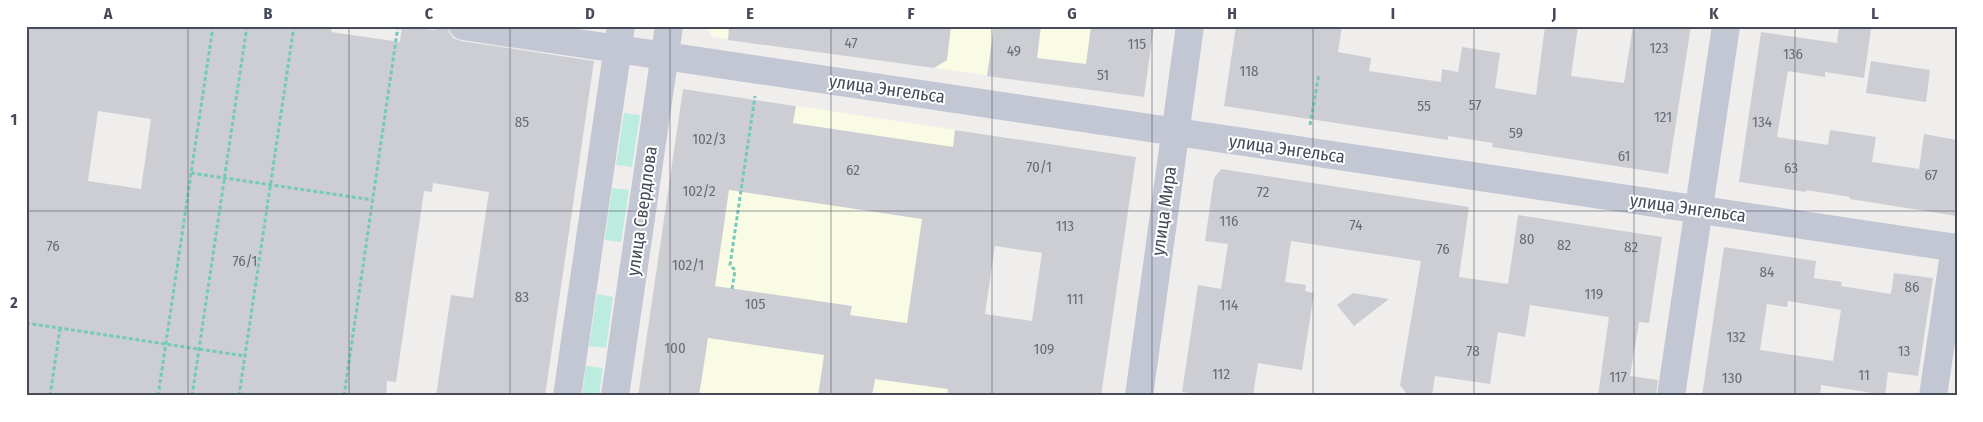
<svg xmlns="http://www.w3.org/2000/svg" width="1983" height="422" viewBox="0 0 1983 422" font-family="'Fira Sans Condensed',sans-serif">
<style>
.commercial{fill:#fafbe5}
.green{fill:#bcecdf}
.building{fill:#cdced4;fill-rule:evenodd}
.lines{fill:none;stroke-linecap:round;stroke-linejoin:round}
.path{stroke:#75c9bb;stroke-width:3;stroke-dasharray:4 2.5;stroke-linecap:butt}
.minor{stroke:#c3c7d4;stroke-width:28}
.grid{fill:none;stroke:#464a59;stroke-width:1;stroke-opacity:0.55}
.labels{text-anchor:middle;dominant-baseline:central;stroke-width:4;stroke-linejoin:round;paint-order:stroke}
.number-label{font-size:15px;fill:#686b78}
.street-label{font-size:18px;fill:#464a59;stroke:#fff}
.neatline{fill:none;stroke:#464a59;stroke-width:2}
.grid-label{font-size:16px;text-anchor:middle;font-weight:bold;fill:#464a59}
</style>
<rect width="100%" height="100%" fill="#efeeed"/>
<!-- commercial -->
<path class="commercial" d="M704,26H1154L1144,97L713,37Z
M683,89L1136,157L1120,265L995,246L981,341L989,396H638Z"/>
<!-- green -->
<path class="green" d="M624,113L640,115L632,167L616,165Z
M612,188L629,190L621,242L605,240Z
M597,294L613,297L606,348L589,346Z
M586,366L603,368L599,396H582Z"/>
<!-- building -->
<path class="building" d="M26,26H332L331,32L400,42L402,26L435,30V26H448L449,32L453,38L461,41L594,61L545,396H436L451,295L473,298L489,192L433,183L432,192L424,191L396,382L387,381L386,396H26ZM98,111L151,119L141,189L88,181Z
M729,26H951L947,60L934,68L728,40Z
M994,26H1041L1037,58L1086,64L1091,26H1154L1144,97L987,76Z
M1236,26H1342L1338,52L1371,58L1369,71L1441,82L1442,69L1458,72L1462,47L1500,53L1495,88L1536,95L1545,26H1578L1571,76L1624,83L1633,26H1691L1668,174L1492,147L1493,143L1448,136V140L1224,106Z
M1839,26L1871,29L1864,78L1825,72V77L1788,71L1777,137L1828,145L1830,130L1876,137L1872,162L1919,169L1924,134L1957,140V216L1850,199V197L1806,190V192L1739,182L1761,32L1837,43Z
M1871,61L1930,70L1926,102L1866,93Z
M683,89L796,106L793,123L953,147L955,130L1136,157L1101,396H947L948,389L875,379L872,396H818L824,355L708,338L699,396H638ZM729,190L922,219L907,323L850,315L852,306L715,286ZM995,246L1042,253L1032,321L985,314Z
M1221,169L1469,207L1459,277L1508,284L1518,215L1662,237L1649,323L1639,322L1630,376L1658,380L1656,396H1598L1609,317L1530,305L1525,337L1498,332L1490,384L1435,376L1432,396H1408L1400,385L1421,261L1291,241L1285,282L1306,285L1305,291L1314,293L1302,370L1258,363L1253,396H1208L1182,392L1198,285L1221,289L1228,244L1205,241L1214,178Z
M1724,247L1816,261L1814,278L1842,282L1841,286L1891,294L1894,273L1933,278L1918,376L1888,372L1885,395L1821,385L1820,396H1702ZM1788,301L1841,310L1833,361L1760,350L1767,304L1787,307Z
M1353,293L1389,299L1354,326L1337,305Z"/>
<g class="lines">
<!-- path -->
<path class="path" d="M1310,125L1319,74
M191,173L373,200
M732,289L735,270L730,265L755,96
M26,323L245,356
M50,396L60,328
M158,396L213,26
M192,396L247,26
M239,396L294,26
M344,396L398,26"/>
<!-- minor -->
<path class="minor" d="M463,26L1957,248
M567,396L621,26
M615,396L669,26
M1139,396L1190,26
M1671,396L1726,26
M1933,396L1955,247"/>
</g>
<!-- grid -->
<path class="grid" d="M188,26V396M349,26V396M510,26V396M670,26V396M831,26V396M992,26V396M1152,26V396M1313,26V396M1474,26V396M1634,26V396M1795,26V396M26,211H1957"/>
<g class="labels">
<!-- number labels -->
<g class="number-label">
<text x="851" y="43">47</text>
<text x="1137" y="44">115</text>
<text x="1659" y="48">123</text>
<text x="1014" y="51">49</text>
<text x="1793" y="54">136</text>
<text x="1249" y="71">118</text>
<text x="1103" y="75">51</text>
<text x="1475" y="105">57</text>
<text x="1424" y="106">55</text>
<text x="1663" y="117">121</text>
<text x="522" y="122">85</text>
<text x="1762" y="122">134</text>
<text x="1516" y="133">59</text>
<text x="709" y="139">102/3</text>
<text x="1624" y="156">61</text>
<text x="1039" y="167">70/1</text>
<text x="1791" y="168">63</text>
<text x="853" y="170">62</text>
<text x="1931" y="175">67</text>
<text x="699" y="191">102/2</text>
<text x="1263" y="192">72</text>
<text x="1229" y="221">116</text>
<text x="1356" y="225">74</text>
<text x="1065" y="226">113</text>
<text x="1527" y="239">80</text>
<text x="1564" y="245">82</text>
<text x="53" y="246">76</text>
<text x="1631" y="247">82</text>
<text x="1443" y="249">76</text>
<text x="245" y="261">76/1</text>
<text x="688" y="265">102/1</text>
<text x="1767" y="272">84</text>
<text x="1912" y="287">86</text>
<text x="1594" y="294">119</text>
<text x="522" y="297">83</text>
<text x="1075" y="299">111</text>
<text x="755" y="304">105</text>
<text x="1229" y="305">114</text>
<text x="1736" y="337">132</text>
<text x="675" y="348">100</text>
<text x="1044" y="349">109</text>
<text x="1473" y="351">78</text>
<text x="1904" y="351">13</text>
<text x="1221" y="374">112</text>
<text x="1864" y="375">11</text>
<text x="1618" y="377">117</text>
<text x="1732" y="378">130</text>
</g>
<!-- street labels -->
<g class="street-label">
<text transform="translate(887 89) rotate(8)">улица Энгельса</text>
<text transform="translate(1287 149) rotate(8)">улица Энгельса</text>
<text transform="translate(1688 208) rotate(8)">улица Энгельса</text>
<text transform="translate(642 211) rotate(-82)">улица Свердлова</text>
<text transform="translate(1164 211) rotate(-82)">улица Мира</text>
</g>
</g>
<!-- border -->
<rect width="1983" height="422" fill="none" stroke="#ffffff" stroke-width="55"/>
<rect x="28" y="28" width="1928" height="366" class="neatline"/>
<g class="grid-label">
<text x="108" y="19">A</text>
<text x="268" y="19">B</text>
<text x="429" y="19">C</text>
<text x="590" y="19">D</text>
<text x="750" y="19">E</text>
<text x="911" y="19">F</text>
<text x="1072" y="19">G</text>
<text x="1232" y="19">H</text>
<text x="1393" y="19">I</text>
<text x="1554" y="19">J</text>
<text x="1714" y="19">K</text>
<text x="1875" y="19">L</text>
<text x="14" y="125">1</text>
<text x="14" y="308">2</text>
</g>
</svg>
